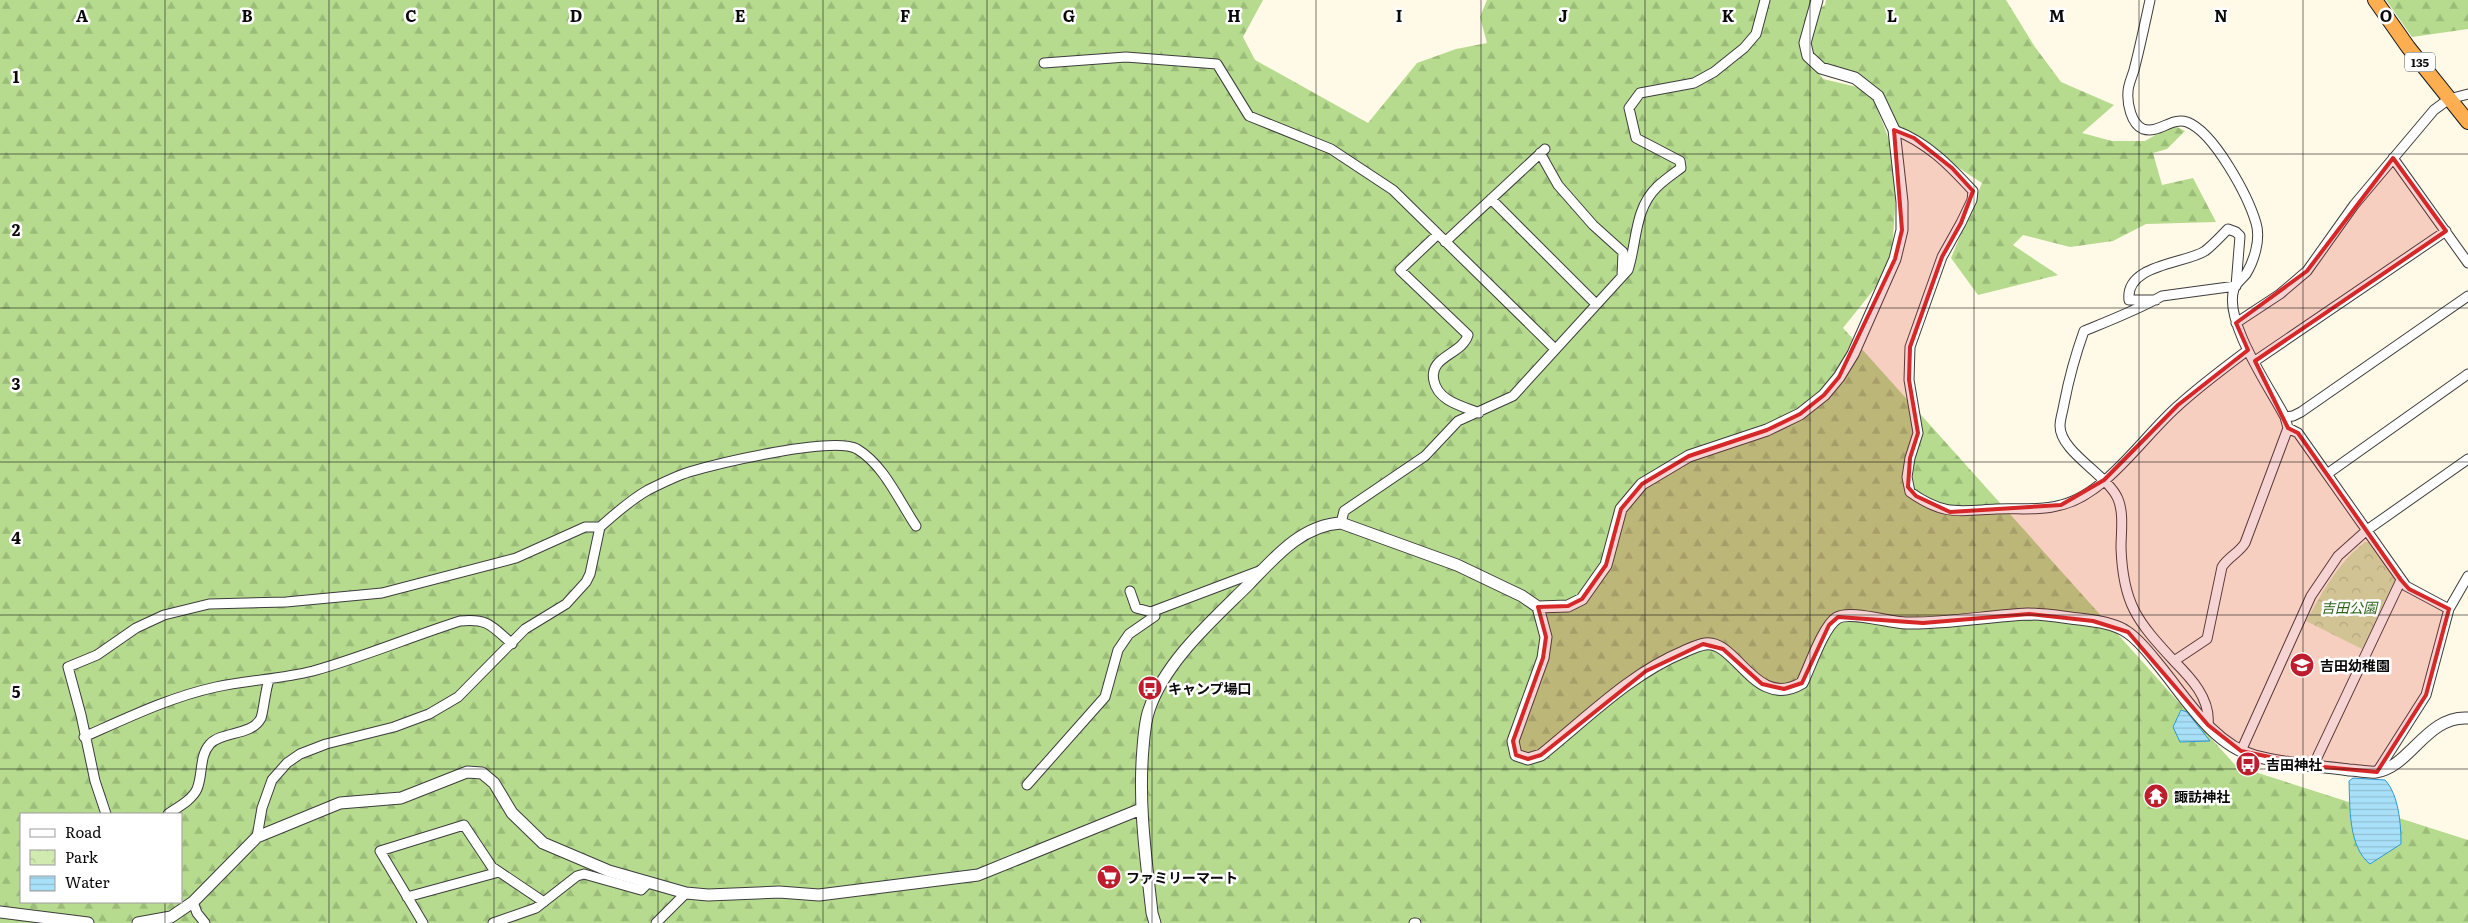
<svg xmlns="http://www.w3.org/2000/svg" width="2468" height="923" viewBox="0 0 2468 923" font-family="Literata,'Noto Sans JP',serif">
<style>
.forest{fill:url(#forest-firs);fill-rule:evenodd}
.park{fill:url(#park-crowns)}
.water{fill:url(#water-rules);stroke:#2d9ad3}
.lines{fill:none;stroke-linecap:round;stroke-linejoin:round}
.minor-casing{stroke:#3d3d3d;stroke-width:11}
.tertiary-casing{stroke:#3d3d3d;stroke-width:13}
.trunk-casing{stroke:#1b1b1b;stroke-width:16}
.minor{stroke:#fff;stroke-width:9}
.tertiary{stroke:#fff;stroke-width:11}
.trunk{stroke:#fdae50;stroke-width:14}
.marked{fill:#d62828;fill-opacity:0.2;stroke:#d62828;stroke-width:4;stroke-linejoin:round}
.grid{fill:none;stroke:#0a0a0a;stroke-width:1;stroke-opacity:0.55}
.labels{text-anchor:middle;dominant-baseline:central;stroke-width:5;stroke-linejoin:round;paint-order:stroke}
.shield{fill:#fff;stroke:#545454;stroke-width:1}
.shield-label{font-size:12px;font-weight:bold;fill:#0a0a0a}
.park-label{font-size:14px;font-style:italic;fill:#2d6319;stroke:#fff}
.poi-label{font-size:14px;font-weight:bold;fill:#0a0a0a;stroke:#fff;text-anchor:start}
.grid-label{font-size:16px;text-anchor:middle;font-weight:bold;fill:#0a0a0a;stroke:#fff;stroke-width:5;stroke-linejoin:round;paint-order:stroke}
</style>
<defs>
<pattern id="forest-firs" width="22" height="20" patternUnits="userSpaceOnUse" patternTransform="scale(1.25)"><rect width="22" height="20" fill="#b6db8e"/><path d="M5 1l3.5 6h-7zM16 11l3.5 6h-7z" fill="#9bbb79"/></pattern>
<pattern id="park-crowns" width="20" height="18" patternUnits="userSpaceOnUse" patternTransform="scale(1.25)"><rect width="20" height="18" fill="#d1eab0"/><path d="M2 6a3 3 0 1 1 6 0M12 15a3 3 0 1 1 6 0" fill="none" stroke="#b2c796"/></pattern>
<pattern id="water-rules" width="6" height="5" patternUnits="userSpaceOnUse" patternTransform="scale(1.25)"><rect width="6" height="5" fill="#a9e0f9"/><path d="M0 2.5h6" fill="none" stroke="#90bfd4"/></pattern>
</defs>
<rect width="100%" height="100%" fill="#fff9e7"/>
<!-- forest -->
<path class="forest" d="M0,0H1263L1243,37L1255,60L1368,123L1417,63L1456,49L1487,43L1480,17L1487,0H1816L1813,13L1825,5L1826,0H2006L2035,47L2061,82L2114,105L2082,133L2112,141H2145L2173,125L2185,131L2167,149L2153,153L2162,185L2193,178L2216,222L2146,224L2113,241L2070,247L2023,235L2013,245L2058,275L1978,295L1951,258L1982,183L1925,146L1894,130L1873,85L1821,68L1802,51L1823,79L1870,90L1898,163L1891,268L1843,328L2236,766L2468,840V923H0ZM21,814H181V902H21Z
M2386,0H2468V29L2412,37Z"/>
<!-- park -->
<path class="park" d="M2365,542H2370L2394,575L2395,580L2362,649L2306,621C2324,590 2337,564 2365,542Z"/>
<!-- water -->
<path class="water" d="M2181,710L2187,712L2210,741L2180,742L2173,727Z
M2353,778L2385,780C2399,795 2401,825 2401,844L2370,864C2348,847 2350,806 2349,781Z"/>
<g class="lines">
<defs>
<path id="minor" d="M2150,0C2145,23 2140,47 2134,70C2132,77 2128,85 2128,92C2127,103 2131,124 2143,129C2159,134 2171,117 2187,122C2214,132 2248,196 2256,223C2261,239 2254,261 2246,274C2242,279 2236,283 2234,289C2223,321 2270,388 2285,417L2288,428L2245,543C2239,553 2228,557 2222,567L2207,639L2174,661C2191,678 2211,699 2208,725
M1044,63L1126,57L1217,64L1249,116L1331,149L1393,190L1555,349
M1894,130C1927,142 1950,166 1973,191L1972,200L1961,223L1942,257L1910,347L1909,380L1918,433L1910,458L1907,477L1910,492C1944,516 1958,511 1996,509C2017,508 2041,511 2061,505C2107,494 2144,435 2179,405C2201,385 2224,368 2248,350
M1540,153L1558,185L1593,225L1623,252L1622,276
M2393,158L2468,263
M1491,199L1596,304
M1437,235L1400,270L1468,335C1462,355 1428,356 1434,381C1438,401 1462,406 1479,413
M1445,242L1545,149
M2156,300H2129C2125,264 2185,264 2205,251C2213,245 2221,236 2228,229L2236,232L2240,236L2236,286L2162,296C2137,310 2111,320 2084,331C2075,356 2069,378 2064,404C2063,411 2060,419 2060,426C2060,452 2108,475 2118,499C2124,513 2121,533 2121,548C2123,604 2137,621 2174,661
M2236,323L2280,294L2307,271L2354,205L2434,110L2449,99L2468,94
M2255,361L2446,231
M2285,417L2293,416L2301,412L2468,296
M2288,428L2298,433L2406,586L2449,609
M2327,474L2468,374
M1341,523L1344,511L1425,456L1458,421L1513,396L1628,270C1637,243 1634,209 1657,187C1664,180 1673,174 1681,168L1680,161L1636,138L1629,108L1640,93L1694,83L1714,72L1744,48L1756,34L1765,0
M1130,591L1136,608L1151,612L1262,570
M84,737C127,718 170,697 216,687C248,680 281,679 313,671C363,657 410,637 460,621C488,618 492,626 512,644
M2241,751L2311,596L2338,556L2367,530L2468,459
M2313,766L2401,580
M2377,772L2426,695L2449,609L2468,576
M1027,785L1105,697L1118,650L1129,634L1155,616L1151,612
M106,814L95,781L81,715L68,667L97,655L136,628L164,615L209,604L286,602L382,593L516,558L585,527H600C615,514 630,500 648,490C660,484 676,476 689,472C719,463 833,436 857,449C884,465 899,501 916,526
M168,814C178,807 192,800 197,789C203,775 199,756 210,744C222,731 252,736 261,718C264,709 265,691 269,680
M257,837L262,808L272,780L287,763L300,754L326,744L394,727L429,714L458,697L525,629L566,604L586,582L590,574L600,527
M407,897L499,872
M193,902L197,913L205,923
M423,923L380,851L464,825L492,867L544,902
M493,923L536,908L577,876L584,874L641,890L649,882
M656,923L686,893
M1414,923H1416"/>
<path id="tertiary" d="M1538,607L1546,637L1543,658L1513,741L1516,755L1528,759L1541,755C1586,719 1630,674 1683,652C1690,649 1698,645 1705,644C1736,639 1755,711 1802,683C1810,667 1823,627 1837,618C1850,610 1890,623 1906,623C1947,624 1987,616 2028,614C2044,614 2062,617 2079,619C2095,621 2114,623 2127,632C2139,640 2149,653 2157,663C2184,695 2212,745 2255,756C2285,764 2318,766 2349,770C2357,770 2368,773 2376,772C2409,768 2427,715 2468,718
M0,912L88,923
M138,923L171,917L193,902L257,837L340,803L401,798L467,772L482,773L494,783L512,813L543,843L609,871L686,893L708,895L779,892L819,895L978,875L1141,809
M1155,923L1152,913C1146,858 1138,804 1143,748C1144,736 1145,721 1149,710C1165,661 1214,619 1249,584C1275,557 1302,525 1341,523L1457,565L1522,596L1538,607L1568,606L1582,599L1606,565L1621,509L1642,484L1689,456L1767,430L1800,414L1824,395L1839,377L1853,354L1895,259L1902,230V202L1894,130L1878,96L1855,78L1821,68L1808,56L1805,43L1817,0"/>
<path id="trunk" d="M2375,0L2408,47L2468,122"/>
</defs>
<!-- minor casing -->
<use href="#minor" class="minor-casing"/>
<!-- tertiary casing -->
<use href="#tertiary" class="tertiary-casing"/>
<!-- trunk casing -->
<use href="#trunk" class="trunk-casing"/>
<!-- minor -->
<use href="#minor" class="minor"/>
<!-- tertiary -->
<use href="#tertiary" class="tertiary"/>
<!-- trunk -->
<use href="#trunk" class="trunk"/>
</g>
<!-- marked area -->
<path class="marked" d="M1894,130L1914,138L1952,168L1973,191L1961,223L1942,257L1910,347L1909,380L1918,433L1910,458L1908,487L1916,496L1950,512L2061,505L2104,480L2178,405L2248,350L2236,323L2307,271L2393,158L2446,231L2255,361L2288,428L2298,433L2401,580L2409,589L2449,609L2426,695L2377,772L2313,766L2241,751L2208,725L2128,632L2093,621L2029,614L1923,623L1838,617L1829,625L1802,683L1784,689L1762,684L1723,649L1703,644L1646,671L1541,755L1528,759L1516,755L1513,741L1543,658L1546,637L1538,607L1568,606L1582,599L1606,565L1621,509L1642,484L1689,456L1767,430L1800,414L1824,395L1839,377L1895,259L1902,230Z"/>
<!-- grid -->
<path class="grid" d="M165,0V814M329,0V923M494,0V923M658,0V923M823,0V923M987,0V923M1152,0V923M1316,0V923M1481,0V923M1645,0V923M1810,0V923M1974,0V923M2139,0V923M2303,0V923M0,154H2468M0,308H2468M0,462H2468M0,615H2468M0,769H2468M165,902V923"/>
<!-- icons -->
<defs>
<symbol id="school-disc" viewBox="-11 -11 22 22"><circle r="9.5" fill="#be1d2e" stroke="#fff"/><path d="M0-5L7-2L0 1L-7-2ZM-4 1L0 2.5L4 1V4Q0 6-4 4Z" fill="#fff"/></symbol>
<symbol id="bus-disc" viewBox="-11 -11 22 22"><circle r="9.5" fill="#be1d2e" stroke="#fff"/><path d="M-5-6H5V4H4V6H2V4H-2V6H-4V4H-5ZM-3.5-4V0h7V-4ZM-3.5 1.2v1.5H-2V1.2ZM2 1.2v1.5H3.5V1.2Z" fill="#fff"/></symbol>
<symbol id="temple-disc" viewBox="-11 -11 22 22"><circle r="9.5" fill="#be1d2e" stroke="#fff"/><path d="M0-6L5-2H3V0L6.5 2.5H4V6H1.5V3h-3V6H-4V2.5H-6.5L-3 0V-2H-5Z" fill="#fff"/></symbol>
<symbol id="supermarket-disc" viewBox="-11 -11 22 22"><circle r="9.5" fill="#be1d2e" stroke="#fff"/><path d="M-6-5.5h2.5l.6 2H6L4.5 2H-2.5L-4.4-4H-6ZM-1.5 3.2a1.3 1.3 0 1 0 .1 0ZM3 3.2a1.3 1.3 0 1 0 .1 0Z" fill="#fff"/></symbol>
</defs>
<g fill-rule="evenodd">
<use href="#school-disc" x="2288" y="651" width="28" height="28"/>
<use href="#bus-disc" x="1136" y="674" width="28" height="28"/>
<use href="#bus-disc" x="2234" y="750" width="28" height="28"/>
<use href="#temple-disc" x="2142" y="782" width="28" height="28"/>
<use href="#supermarket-disc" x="1095" y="863" width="28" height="28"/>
</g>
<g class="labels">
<!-- shield labels -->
<rect class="shield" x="2405" y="52.5" width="30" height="19" rx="4"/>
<g class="shield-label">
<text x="2420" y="62">135</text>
</g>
<!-- park labels -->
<g class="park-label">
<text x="2349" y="607">吉田公園</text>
</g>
<!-- poi labels -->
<g class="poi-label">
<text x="2320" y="665">吉田幼稚園</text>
<text x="1168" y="688">キャンプ場口</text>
<text x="2266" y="764">吉田神社</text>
<text x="2174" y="796">諏訪神社</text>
<text x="1126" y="877">ファミリーマート</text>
</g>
</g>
<g class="grid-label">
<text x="82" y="22">A</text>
<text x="247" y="22">B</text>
<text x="411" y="22">C</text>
<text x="576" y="22">D</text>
<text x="740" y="22">E</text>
<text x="905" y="22">F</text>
<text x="1069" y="22">G</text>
<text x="1234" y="22">H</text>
<text x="1399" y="22">I</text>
<text x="1563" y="22">J</text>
<text x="1728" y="22">K</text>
<text x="1892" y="22">L</text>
<text x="2057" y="22">M</text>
<text x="2221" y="22">N</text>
<text x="2386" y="22">O</text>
<text x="16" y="83">1</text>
<text x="16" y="236">2</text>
<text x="16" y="390">3</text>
<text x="16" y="544">4</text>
<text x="16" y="698">5</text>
</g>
<!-- legend -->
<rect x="20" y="813" width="162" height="90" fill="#ffffff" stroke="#9d9d9d"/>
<rect x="30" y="829" width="25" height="8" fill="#ffffff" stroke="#9d9d9d"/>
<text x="65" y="838" font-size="15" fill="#0a0a0a">Road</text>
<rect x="30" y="850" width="25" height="15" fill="url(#park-crowns)" stroke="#9d9d9d"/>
<text x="65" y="863" font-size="15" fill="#0a0a0a">Park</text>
<rect x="30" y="876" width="25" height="15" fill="url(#water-rules)" stroke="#9d9d9d"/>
<text x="65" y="888" font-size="15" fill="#0a0a0a">Water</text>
</svg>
